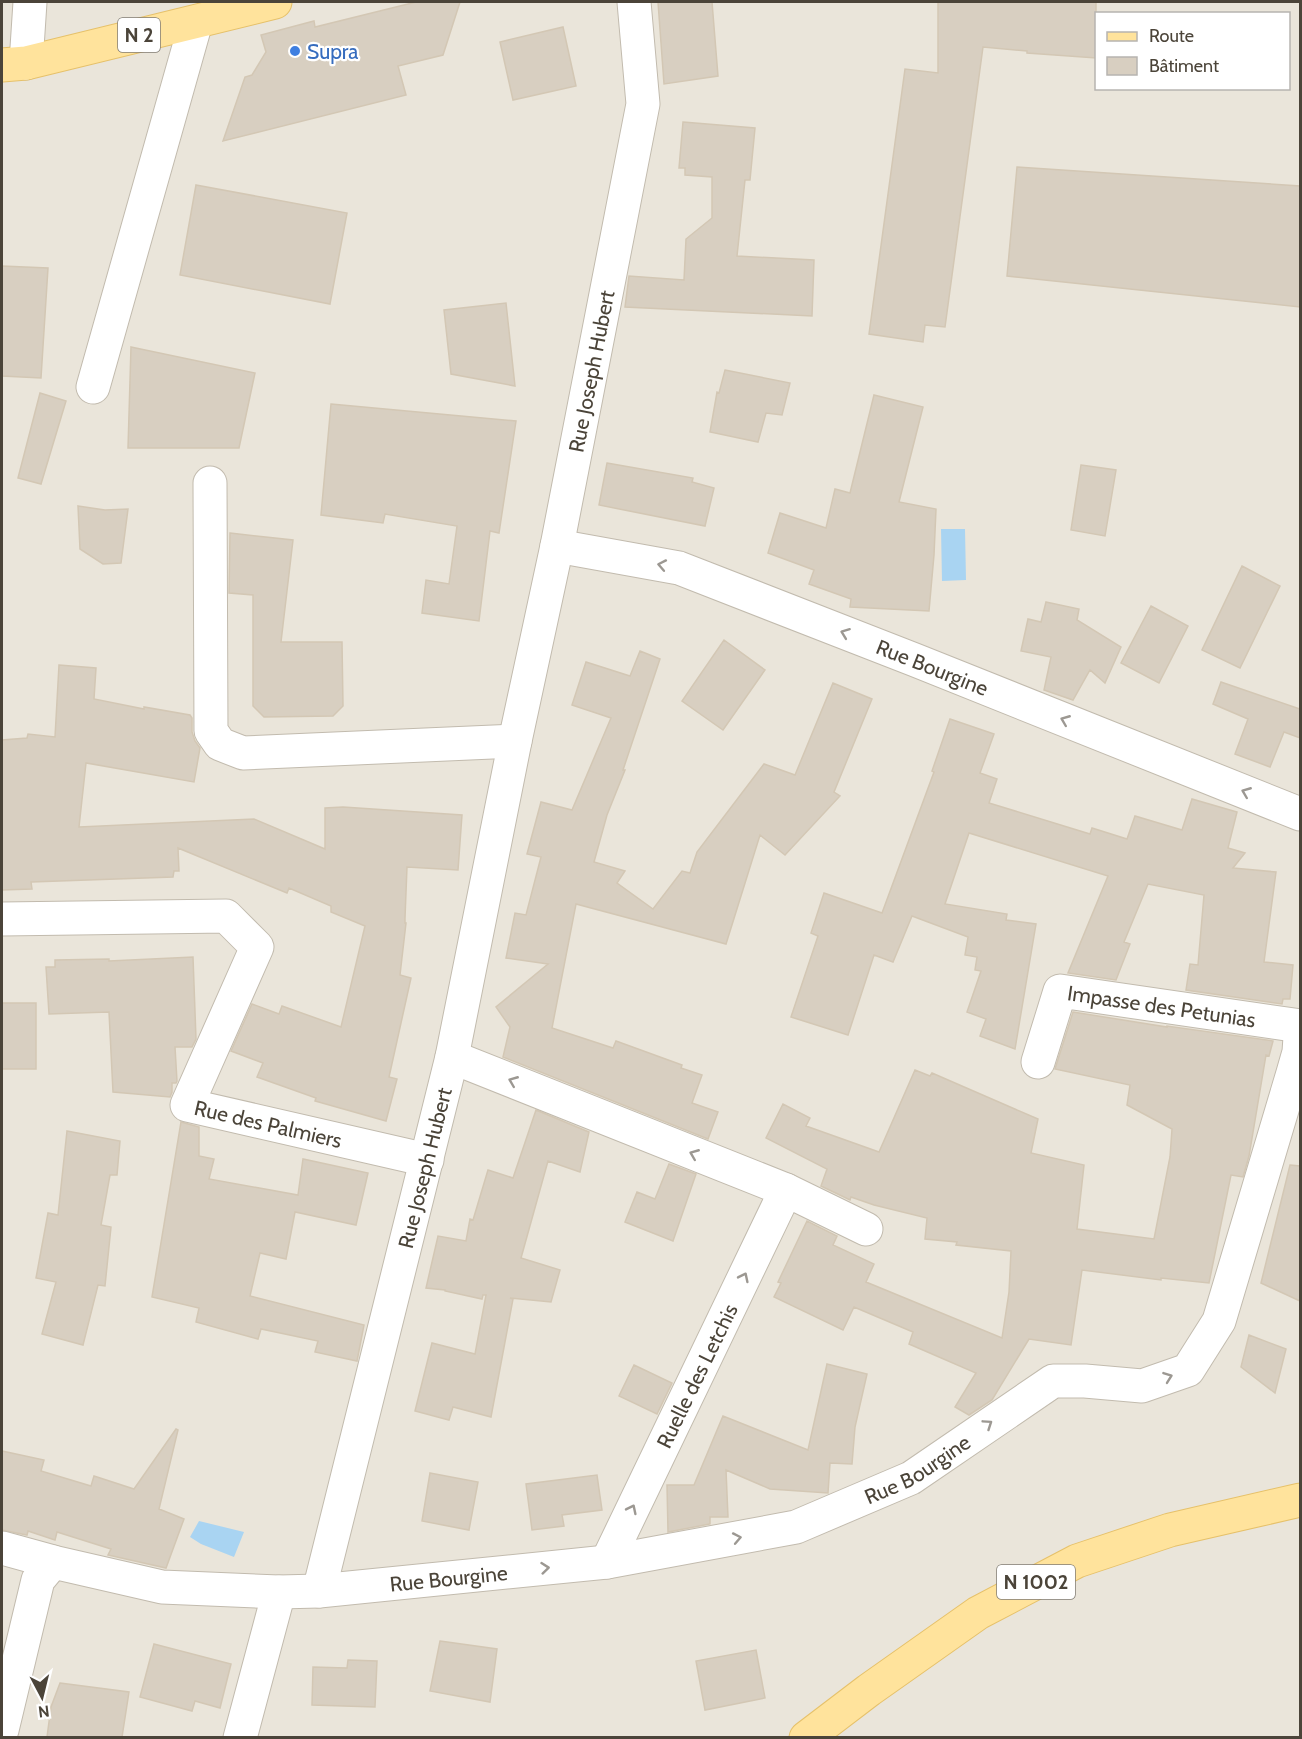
<svg xmlns="http://www.w3.org/2000/svg" width="1302" height="1739" viewBox="0 0 1302 1739" font-family="Cabin,sans-serif">
<style>
.residential{fill:#eae5da;fill-rule:evenodd}
.water{fill:#a9d4f2}
.building{fill:#d8cfc1;stroke:#d3c7b4;stroke-width:1.5}
.lines{fill:none;stroke-linecap:round;stroke-linejoin:round}
.minor-casing{stroke:#c2bbae;stroke-width:35}
.primary-casing{stroke:#e6c16a;stroke-width:35}
.minor{stroke:#fff;stroke-width:33}
.primary{stroke:#ffe39c;stroke-width:33}
.oneway{stroke:#9c9892}
.shop-dot{fill:#3f7fe0;stroke:#fff;stroke-width:2}
.labels{text-anchor:middle;dominant-baseline:central;stroke-width:4.5;stroke-linejoin:round;paint-order:stroke}
.shield{fill:#fff;stroke:#817c74;stroke-width:1.5}
.shield-label{font-size:20px;font-weight:bold;fill:#4b4439}
.shop-label{font-size:21px;fill:#366cbe;stroke:#fff;text-anchor:start}
.street-label{font-size:21px;fill:#4b4439;stroke:#fff}
</style>
<rect width="100%" height="100%" fill="#f6f3ec"/>
<!-- residential -->
<path class="residential" d="M2,2H1300V1737H2ZM1096,14H1288V88H1096Z"/>
<!-- water -->
<path class="water" d="M941,529H965L966,580L942,581Z
M199,1521L244,1532L234,1557L201,1544L190,1537Z"/>
<!-- building -->
<path class="building" d="M416,2H460L443,55L398,66L406,95L223,141L245,77L252,75L266,52L261,35L314,21L315,27Z
M658,2H712L718,76L664,84Z
M938,2H1096V58L1027,53V51L983,47L945,327L925,325L923,342L869,334L905,69L938,73Z
M563,27L576,86L513,100L500,42Z
M683,122L755,128L750,180H745L737,256L814,260L812,316L625,307L629,276L684,280L686,239L712,218V177L685,175V168H679Z
M1017,167L1300,186V307L1007,276Z
M196,185L347,213L330,304L180,275Z
M2,266L48,268L41,378L2,376Z
M506,303L515,386L451,374L444,310Z
M131,347L255,373L239,448H128Z
M725,370L790,383L782,415L766,413L758,442L710,432L717,392L719,393Z
M40,393L66,401L41,484L18,478Z
M874,395L923,407L899,502L936,509L934,555L929,611L850,607L851,599L809,584L814,570L768,553L780,513L826,528L835,489L850,493Z
M331,404L516,421L499,533L490,531L479,621L422,613L426,580L449,584L457,526L385,514L383,523L321,515Z
M607,463L693,478L692,482L714,488L705,526L599,505Z
M1081,465L1116,470L1105,536L1071,530Z
M78,506L105,510L128,509L121,563L103,564L80,549Z
M230,533L293,540L281,642H342L343,706L333,716L264,717L253,706V595L229,593Z
M1242,566L1280,586L1240,668L1202,650Z
M1046,602L1079,609L1077,620L1121,647L1105,683L1090,670L1073,700L1044,690L1051,657L1021,651L1028,619L1041,622Z
M1151,606L1188,626L1159,683L1121,663Z
M724,640L765,670L723,730L682,701Z
M640,651L660,659L623,770H625L607,815L594,862L625,871L617,883L653,909L682,871L690,873L697,852L764,764L795,775L833,683L872,699L834,792L840,796L785,855L760,835L726,944L576,904L552,1028L613,1048L616,1041L682,1065L681,1068L702,1075L692,1103L718,1112L708,1139L503,1057L510,1027L496,1007L548,964L506,958L515,913L526,915L541,857L527,854L541,802L572,810L611,718L572,705L586,662L630,676Z
M59,665L96,668L94,699L144,709V707L190,715L192,718V732L195,741L200,748L194,782L86,763L79,827L254,819L325,849V808L343,807L462,815L458,870L407,867L405,918V923H406L400,975L411,978L389,1077L397,1079L386,1121L315,1101L316,1098L257,1077L263,1063L231,1051L252,1004L279,1014L282,1006L341,1027L365,926L331,912V906L289,888L287,893L178,848L179,871H174L173,877L31,882L32,889L2,890V740L27,738L28,734L55,737Z
M1221,682L1300,709V738L1284,732L1270,767L1235,754L1248,719L1213,704Z
M950,719L994,734L980,773L997,779L989,803L1090,834L1092,828L1127,839L1135,816L1182,830L1192,799L1237,812L1228,848L1245,853L1233,868L1276,872L1264,962L1293,965L1290,999H1283L1282,1004L1186,990L1190,964L1198,965L1204,895L1148,884L1124,942L1130,944L1116,980L1068,973L1108,876L969,833L945,904L1007,914L1006,920L1036,924L1015,1049L980,1036L986,1019L967,1012L981,971L975,970L977,957L965,955L968,937L912,916L893,962L874,955L848,1035L791,1017L818,936L811,933L824,893L882,913L934,772L932,771Z
M193,957L196,1039L192,1047H175L177,1081L176,1083H172V1092L170,1097L113,1092L109,1012L49,1014L46,967H55V960L109,959V961Z
M2,1003H36V1069H2Z
M1073,1012L1167,1027V1026L1273,1041L1269,1056L1266,1055L1249,1156L1243,1177L1231,1175L1209,1283L1161,1278V1280L1082,1270L1071,1345L1029,1339L992,1400L969,1415L955,1407L976,1373L909,1344L913,1332L854,1307L843,1330L774,1297L781,1283L778,1282L807,1221L837,1236L833,1245L874,1264L866,1282L1002,1338L1009,1292L1011,1251L956,1245L957,1242L925,1239L927,1218L874,1205L851,1197L850,1200L821,1186L827,1169L766,1138L783,1104L810,1118L806,1126L879,1152L915,1070L930,1076L932,1073L1038,1119L1031,1153L1084,1165L1077,1229L1154,1239L1170,1157L1172,1129L1127,1105L1130,1085L1055,1069Z
M536,1110L589,1132L580,1172L548,1161L521,1258L560,1270L551,1302L510,1298L513,1299L491,1417L453,1407L449,1420L415,1411L432,1343L475,1354L486,1295H483L482,1299L445,1291V1290L426,1288L438,1236L466,1241L470,1219L473,1220L488,1170L513,1178Z
M181,1122L199,1127V1156L214,1159L209,1179L298,1195L303,1159L368,1173L356,1225L295,1212L286,1259L260,1253L250,1296L364,1325L357,1361L315,1352L318,1341L261,1329L258,1339L196,1322L199,1308L152,1297Z
M67,1131L120,1141L117,1175H110L101,1225L111,1227L105,1286L98,1285L83,1345L42,1334L56,1282L36,1278L48,1213L58,1215Z
M669,1164L696,1174L673,1241L625,1222L637,1192L655,1199Z
M1290,1165L1300,1166V1301L1261,1283Z
M1249,1335L1286,1349L1275,1393L1241,1367Z
M827,1364L867,1374L855,1427L852,1464L830,1463L828,1493L770,1489L726,1470L728,1517H710V1524L668,1532L667,1485H694L723,1416L808,1450Z
M634,1365L672,1383L657,1414L619,1396Z
M176,1429L178,1430L159,1509L184,1519L166,1568L108,1555L111,1549L57,1532L55,1540L28,1531L27,1535L2,1530V1451L44,1460L41,1471L91,1486L94,1476L134,1489Z
M430,1473L478,1482L469,1530L422,1521Z
M597,1475L602,1510L562,1515L564,1526L532,1530L526,1484Z
M440,1641L497,1649L490,1702L430,1691Z
M154,1644L231,1664L220,1708L195,1701L192,1711L140,1697Z
M756,1650L765,1698L705,1710L696,1661Z
M348,1660L377,1661L375,1707L312,1705L313,1667L347,1668Z
M60,1683L129,1692L122,1737H47L51,1707Z"/>
<g class="lines">
<defs>
<g id="minor">
<path d="M26,63L30,2"/>
<path d="M93,387L196,22"/>
<path d="M210,483L211,731L220,744L243,753L515,741"/>
<path id="s1" d="M557,546L679,568L915,660L1300,814"/>
<path id="s2" d="M2,919L226,916L257,947L187,1105L427,1160"/>
<path d="M452,1057L786,1190L607,1562"/>
<path id="s3" d="M1038,1062L1060,991L1300,1026"/>
<path d="M786,1190L866,1229"/>
<path id="s4" d="M2,1548L53,1562L162,1587L279,1592L319,1591L607,1562L796,1527L911,1478L1053,1381H1085L1142,1386L1188,1370L1219,1321L1293,1073L1299,1052L1300,1037"/>
<path id="s5" d="M319,1591L452,1057L515,741L557,546L643,104L634,2"/>
<path d="M2,1730L38,1580L53,1562"/>
<path d="M240,1738L279,1592"/>
</g>
<path id="primary" d="M2,65L26,63L275,2
M806,1738L869,1690L978,1613L1077,1561L1170,1530L1300,1500"/>
</defs>
<!-- minor casing -->
<use href="#minor" class="minor-casing"/>
<!-- primary casing -->
<use href="#primary" class="primary-casing"/>
<!-- minor -->
<use href="#minor" class="minor"/>
<!-- primary -->
<use href="#primary" class="primary"/>
</g>
<!-- one-way arrows -->
<defs><path id="oneway-chevron" d="M-2-3.5L2.5 0L-2 3.5" fill="none" stroke-width="1.6" stroke-linecap="round" stroke-linejoin="round" transform="scale(1.5)"/></defs>
<g class="oneway">
<use href="#oneway-chevron" transform="translate(662 565) rotate(-169)"/>
<use href="#oneway-chevron" transform="translate(845 633) rotate(-159)"/>
<use href="#oneway-chevron" transform="translate(1065 720) rotate(-158)"/>
<use href="#oneway-chevron" transform="translate(1246 792) rotate(-158)"/>
<use href="#oneway-chevron" transform="translate(513 1081) rotate(-158)"/>
<use href="#oneway-chevron" transform="translate(694 1154) rotate(-158)"/>
<use href="#oneway-chevron" transform="translate(744 1277) rotate(-64)"/>
<use href="#oneway-chevron" transform="translate(1168 1377) rotate(-20)"/>
<use href="#oneway-chevron" transform="translate(988 1424) rotate(-34)"/>
<use href="#oneway-chevron" transform="translate(632 1509) rotate(-64)"/>
<use href="#oneway-chevron" transform="translate(737 1538) rotate(-11)"/>
<use href="#oneway-chevron" transform="translate(545 1568) rotate(-6)"/>
</g>
<!-- markers -->
<circle class="shop-dot" cx="295" cy="51" r="6"/>
<g class="labels">
<!-- shield labels -->
<g class="shield">
<rect x="118" y="18" width="42" height="34" rx="4.5"/>
<rect x="997" y="1565" width="78" height="34" rx="4.5"/>
</g>
<g class="shield-label">
<text x="139" y="35">N 2</text>
<text x="1036" y="1582">N 1002</text>
</g>
<!-- shop labels -->
<g class="shop-label">
<text x="307" y="51">Supra</text>
</g>
<!-- street labels -->
<g class="street-label">
<text stroke="none"><textPath href="#s5" startOffset="1250">Rue Joseph Hubert</textPath></text>
<text stroke="none"><textPath href="#s1" startOffset="396">Rue Bourgine</textPath></text>
<text stroke="none"><textPath href="#s3" startOffset="177">Impasse des Petunias</textPath></text>
<text stroke="none"><textPath href="#s2" startOffset="524">Rue des Palmiers</textPath></text>
<text stroke="none"><textPath href="#s5" startOffset="436">Rue Joseph Hubert</textPath></text>
<text transform="translate(697 1376) rotate(-64)">Ruelle des Letchis</text>
<text stroke="none"><textPath href="#s4" startOffset="938">Rue Bourgine</textPath></text>
<text stroke="none"><textPath href="#s4" startOffset="452">Rue Bourgine</textPath></text>
</g>
</g>
<!-- border -->
<rect width="1302" height="1739" fill="none" stroke="#4b4439" stroke-width="6"/>
<!-- legend -->
<rect x="1095" y="12" width="195" height="78" fill="#ffffff" stroke="#b7b4b0" stroke-width="1.5"/>
<rect x="1107" y="32" width="30" height="9" fill="#ffe39c" stroke="#b7b4b0" stroke-width="1.5"/>
<text x="1149" y="42" font-size="18" fill="#4b4439">Route</text>
<rect x="1107" y="57" width="30" height="18" fill="#d8cfc1" stroke="#b7b4b0" stroke-width="1.5"/>
<text x="1149" y="72" font-size="18" fill="#4b4439">Bâtiment</text>
<!-- north arrow -->
<g transform="translate(42 1697) rotate(173)" stroke="#ffffff" stroke-width="4.5" paint-order="stroke">
<path d="M0-4.5L10 22L0 15L-10 22Z" fill="#4b4439"/>
<text y="-9" font-size="16" font-weight="bold" text-anchor="middle" fill="#4b4439">N</text>
</g>
</svg>
